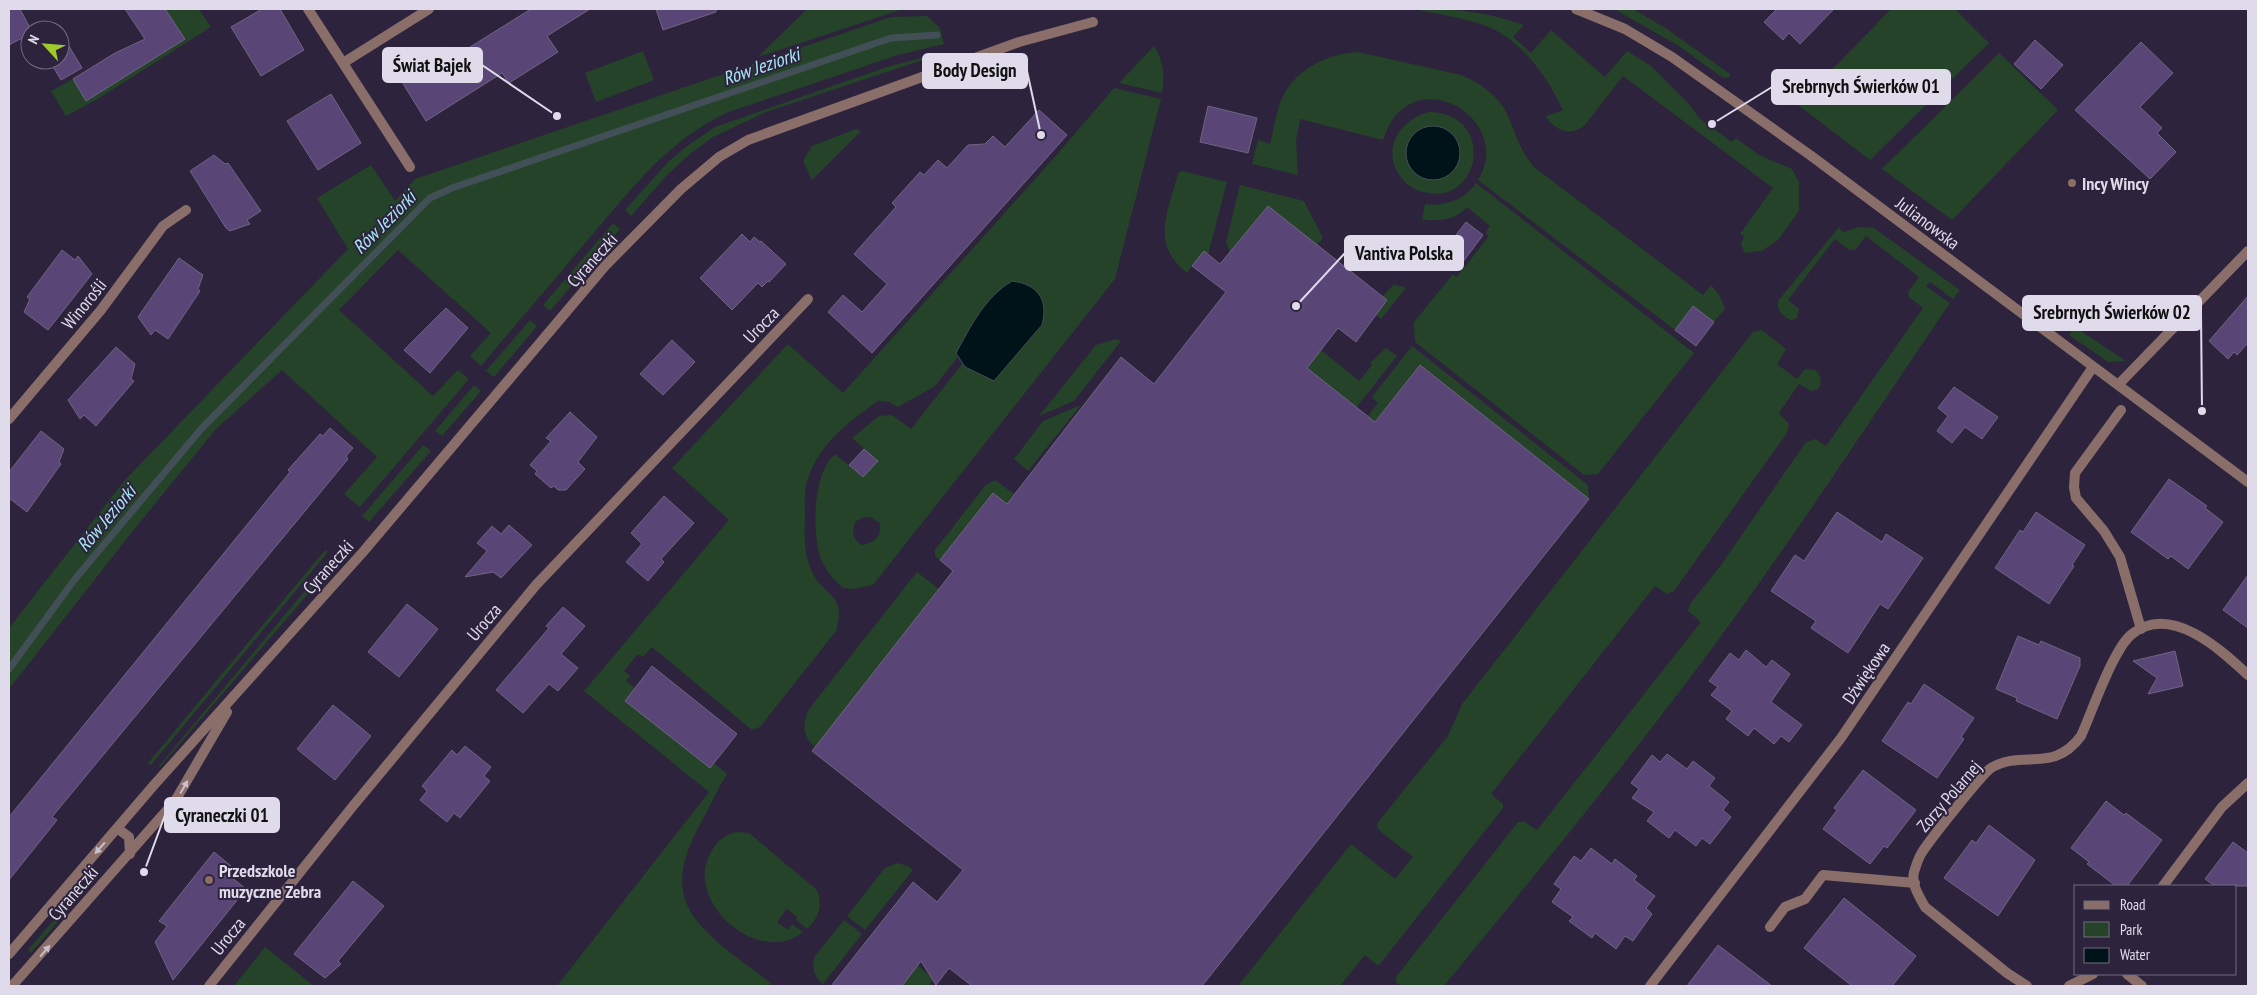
<svg xmlns="http://www.w3.org/2000/svg" width="2257" height="995" viewBox="0 0 2257 995" font-family="'PT Sans Narrow',sans-serif">
<style>
.green{fill:#244329;fill-rule:evenodd}
.water{fill:#001318;stroke:#434f57}
.lines{fill:none;stroke-linecap:round;stroke-linejoin:round}
.stream{stroke:#434f57;stroke-width:7}
.building{fill:#594677;stroke:#6f6481}
.minor{stroke:#8a6e6a;stroke-width:10}
.tertiary{stroke:#8a6e6a;stroke-width:10}
.oneway{fill:#cac0cb}
.education-dot{fill:#8d6e63;stroke:#2d233c;stroke-width:2}
.labels{text-anchor:middle;dominant-baseline:central;stroke-width:4;stroke-linejoin:round;paint-order:stroke}
.poi-label{font-size:18px;font-weight:bold;fill:#e0dbeb;stroke:#2d233c;text-anchor:start}
.street-label{font-size:18px;fill:#e0dbeb;stroke:#2d233c}
.water-label{font-size:19px;font-style:italic;fill:#a7e7f7;stroke:#2d233c}
.leader{fill:none;stroke:#e0dbeb;stroke-width:2}
.callout-dot{fill:#e0dbeb;stroke:#2d233c;stroke-width:2}
.callout{fill:#e0dbeb;stroke:#e0dbeb;stroke-width:2}
.callout-label{font-size:19px;text-anchor:middle;font-weight:bold;fill:#111}
</style>
<rect width="100%" height="100%" fill="#2d233c"/>
<!-- green -->
<path class="green" d="M165,9H199L211,27L96,100L66,116L51,91L73,79L86,101L185,39Z
M807,9H903L758,57Z
M1414,9C1459,9 1482,11 1524,25L1513,37L1531,53L1551,30L1605,77L1627,51L1651,66L1689,104L1699,118L1732,142L1736,138L1759,155L1792,169L1799,182V211L1778,240L1762,251L1745,253L1741,245L1744,236L1740,234L1773,188L1623,76L1585,125C1572,137 1554,131 1546,116L1563,110C1548,79 1528,49 1497,31C1478,20 1437,14 1414,9Z
M1614,9H1633L1667,29L1730,74V77L1723,78L1679,46Z
M1891,9H1955L1989,43L1870,160L1798,105Z
M927,16L940,28L944,44L898,55L729,112C668,139 629,192 587,241C552,283 516,324 481,366L470,356L491,333L398,250L339,310L433,396L458,370L469,379L360,507L344,494L377,457L282,370L216,429L132,532L9,689V628L125,480L348,249L317,198L371,165L395,201L415,179L891,17Z
M1154,46C1163,59 1165,77 1162,93L1119,83Z
M643,51L654,80L596,102L585,73Z
M1358,52L1461,75C1478,82 1498,95 1506,112C1516,133 1518,148 1534,167L1703,295L1711,285L1720,296L1725,309L1714,322L1692,306L1675,330L1478,180C1511,127 1437,73 1398,113C1390,121 1387,130 1383,140L1300,119L1296,141L1298,175L1252,164L1258,140L1270,144C1274,129 1276,112 1282,98C1296,69 1326,54 1358,52Z
M1999,53L2058,110L1952,220L1882,169Z
M922,58L923,60L766,112L713,137L690,154L667,175L631,216L625,210L668,162L687,146L715,127L890,66Z
M1114,88L1161,99L1115,279L873,585L853,589L843,588C832,579 825,569 820,556C812,530 813,473 835,454L863,477L878,461L852,438L879,416L892,415L911,429L962,364L994,380L1042,325C1048,299 1037,284 1012,281C984,298 971,326 956,353L957,358L935,386L898,407L889,402L878,401C847,423 815,447 806,486C804,495 805,507 805,517C804,534 804,553 811,569C822,598 848,592 836,631L760,727L752,730L652,647L643,657L638,654L624,671L630,676L626,681L635,688L625,701L710,767L714,763L727,774C719,787 712,801 705,815C683,855 667,892 705,930C724,950 749,966 771,983L768,986H557L709,792L584,691L729,520L672,468L788,344L843,393L1054,158ZM870,517L880,523C882,537 874,543 862,545C852,539 852,532 855,522L862,518Z
M1429,112C1495,113 1482,202 1429,193C1420,192 1412,189 1405,182C1379,155 1396,121 1429,112ZM1453,134L1460,149L1416,174L1407,159Z
M856,129L861,131L812,180L803,161L812,146Z
M1182,171L1227,182L1208,255L1192,266L1187,273C1150,244 1168,212 1178,173Z
M1476,183L1694,353L1598,474L1584,475L1415,342L1414,324L1415,321L1453,274L1457,277L1489,236L1485,233L1490,226L1467,207C1456,220 1438,222 1422,219L1425,204C1445,206 1464,201 1476,183Z
M1240,185L1304,201L1323,238L1317,245L1268,206L1236,245L1231,255L1226,242Z
M613,223L620,229L550,311L543,305Z
M1839,227L1843,232L1858,227L1874,228L1960,290L1953,299L1930,282L1926,286L1950,303C1880,406 1812,510 1740,610C1647,739 1545,863 1444,986H1401L1396,982V977L1518,822H1525L1537,830L1701,622L1688,611L1690,604L1721,565L1806,442L1815,439L1826,446L1923,308L1909,297L1908,292L1919,277L1866,236L1855,250H1849L1835,239L1788,300L1799,309L1797,318L1791,320C1782,316 1777,311 1778,301Z
M1394,284L1406,288L1381,319L1375,314L1382,297Z
M530,320L537,326L494,377L486,371Z
M2075,327L2126,361L2108,362L2069,335Z
M1762,330L1786,349L1777,364L1797,379L1805,369L1815,370C1821,375 1823,382 1818,389L1811,391L1799,384L1779,413L1789,424L1787,433L1674,591L1667,594L1655,586L1491,794L1503,804V808L1380,964L1377,965L1365,955L1340,986H1238L1351,844L1395,879L1413,857L1380,831L1377,827L1378,822L1448,736L1462,704L1753,332Z
M1116,339L1121,341L1074,401L1039,416L1096,345Z
M1412,346L1588,485L1589,499L1420,365L1375,421L1368,416L1378,403L1372,397Z
M1386,348L1397,356L1356,408L1305,366L1321,350L1359,381L1372,365L1370,363Z
M474,385L481,391L442,436L435,431Z
M1081,405L1028,471L1014,459L1043,421Z
M423,445L431,451L369,522L362,516Z
M995,480L1014,494L1007,503L993,493L940,560L935,556V550L985,486Z
M325,550L328,552L151,765L148,763Z
M333,557L337,560L160,767H158Z
M917,572L939,589L815,747C802,735 802,725 809,709Z
M737,832L749,833L817,890C823,905 819,918 807,929L796,920L797,917L787,909L777,922L788,930L792,924L803,932C759,968 682,901 711,852C718,840 724,835 737,832Z
M897,863L908,866L913,870L865,930L847,916L885,868Z
M90,878L93,881L31,953L28,950Z
M844,920L862,934L823,984C814,976 811,968 815,956Z
M265,947L314,986H234Z
M917,965L933,978L929,986H901Z"/>
<!-- water -->
<path class="water" d="M1406 153a27 27 0 1 1 54 0a27 27 0 1 1-54 0Z
M1012,281C1037,284 1049,299 1042,325L994,381L965,367L956,353C971,326 984,298 1012,281Z"/>
<g class="lines">
<!-- stream -->
<path class="stream" d="M9,669L75,579L202,428L430,198L452,188L891,38L937,35"/>
</g>
<!-- building -->
<path class="building" d="M9,9H20L31,30L30,34L9,45Z
M125,9H165L185,39L86,101L73,79L115,53L145,39Z
M262,9H280L304,50L261,76L231,27Z
M531,9H590L547,36L558,52L509,83L502,73L426,121L399,77L448,47L454,57Z
M656,9H716V12L663,30Z
M1777,9H1834L1800,44L1789,33L1783,40L1764,22Z
M2035,40L2063,65L2041,89L2014,64Z
M66,41L82,68L61,80L49,60H60V45Z
M2141,42L2173,73L2140,107L2162,128L2157,133L2176,152L2150,179L2075,110Z
M331,94L361,143L318,170L287,121Z
M1208,106L1257,118L1248,153L1200,142Z
M1039,110L1067,135L872,353L828,312L843,295L862,312L887,284L854,254L896,207L892,203L920,172L924,175L938,160L947,168L968,145L985,144L993,136L1005,147Z
M214,155L225,164L228,163L261,211L247,220L250,224L230,231L226,228L190,171Z
M1268,206L1387,300L1356,342L1338,328L1307,368L1375,422L1420,365L1589,499L1202,986H972L949,968L936,985L921,961L902,986H831L913,882L937,902L963,870L812,751L953,571L940,560L993,493L1007,504L1121,357L1154,384L1226,292L1192,266L1204,251L1220,264Z
M1466,222L1483,235L1457,270L1439,257Z
M742,234L750,242L754,237L760,242L761,241L786,264L769,282L768,281L762,287L758,283L732,310L700,278Z
M62,250L75,260L78,256L92,274L48,330L24,312L30,299L27,297Z
M179,258L203,275L198,289L200,291L168,339L155,330L151,335L138,317Z
M2248,296V343L2237,355L2234,352L2228,359L2209,341Z
M1693,306L1714,322L1696,346L1675,330Z
M446,308L468,328L430,373L404,350Z
M672,340L695,362L663,395L640,374Z
M116,347L135,364L131,379L134,381L96,426L84,415L80,419L68,400Z
M1954,387L1998,417L1982,439L1965,427L1952,443L1937,431L1948,416L1938,408Z
M570,412L597,437L578,462L585,469L566,490H558L554,486L551,488L535,474L537,471L530,465L551,441L546,438Z
M330,428L353,448L346,456L348,459L52,817L57,820L9,880V817L290,472L288,470L320,434L323,436Z
M41,431L64,449L59,462L61,464L27,512L9,498V472Z
M864,449L878,461L863,477L849,465Z
M2169,479L2207,506L2205,508L2223,522L2188,569L2171,556L2168,559L2131,532Z
M664,496L694,523L661,559L664,562L648,581L626,562L642,544L631,533Z
M1837,512L1882,542L1886,534L1923,558L1888,609L1880,604L1848,653L1811,628L1816,621L1771,591L1795,555L1804,561Z
M2036,512L2085,545L2072,565L2074,566L2049,604L1995,568L2020,530L2023,532Z
M509,525L532,545L501,578L493,572L465,577L487,551L477,543L492,526L501,534Z
M2248,575V628L2223,610Z
M407,604L438,629L399,677L368,652Z
M563,607L585,626L561,654L578,668L558,691L549,684L523,713L496,690L549,628L546,626Z
M2018,636L2039,645L2041,641L2080,658V666L2057,719L2016,701L2017,698L1996,689Z
M1746,650L1766,667L1772,660L1790,674L1771,702L1802,725L1789,742L1781,736L1774,744L1754,728L1748,736L1726,719L1732,711L1711,695L1718,687L1709,681L1730,653L1739,660Z
M2175,651L2183,686L2148,694L2157,678L2133,661Z
M652,666L737,734L710,768L625,701Z
M1924,684L1974,718L1961,737L1964,739L1937,778L1882,741L1908,702L1911,704Z
M333,705L371,736L335,780L297,749Z
M465,746L491,767L484,776L490,781L460,818L454,813L447,822L420,800L427,791L422,786L452,750L457,755Z
M1667,754L1687,769L1693,761L1715,778L1709,786L1729,802L1723,810L1731,817L1710,844L1702,838L1696,846L1675,830L1669,838L1647,821L1654,812L1632,798L1639,789L1631,783L1652,755L1660,762Z
M1863,770L1916,810L1887,848L1884,846L1870,864L1823,829L1837,810L1834,808Z
M2106,801L2124,815L2126,813L2162,840L2127,886H2116L2087,864L2089,862L2071,848Z
M1989,825L2035,860L1998,916L1944,878L1972,840L1976,843Z
M2233,842L2248,853V886H2215L2205,879Z
M1591,848L1612,864L1615,859L1637,876L1634,880L1655,896L1646,908L1652,914L1633,941L1625,936L1616,949L1595,933L1592,938L1569,921L1573,917L1552,902L1561,889L1554,884L1574,856L1581,861Z
M214,852L231,866L225,872L246,889L173,980L155,942L167,926L159,921Z
M353,881L384,906L338,961L341,964L325,978L294,954Z
M1844,898L1916,956L1892,986H1852L1804,948Z
M1718,945L1772,986H1687Z"/>
<g class="lines">
<!-- minor -->
<path class="minor" d="M308,9L410,167
M1576,9L1625,29L1672,57L1810,155L2248,482
M343,63L429,9
M2118,385L2248,251
M2121,410L2075,473L2074,487L2076,498L2104,531L2120,557L2141,629
M9,419L101,310L163,226L186,210
M2163,886L2222,807L2248,783
M1770,927L1785,907L1805,899L1823,875L1915,883
M2127,974L2142,986
M209,986L353,806L536,585L808,299
M1650,986L1841,738L2093,367
M2027,986L2007,973L1925,907C1919,896 1911,884 1914,872C1916,866 1918,859 1921,854C1928,842 1982,774 1991,768C2023,749 2053,774 2081,736C2092,712 2113,649 2132,634C2171,603 2221,650 2248,675
M2069,986L2093,974"/>
<!-- tertiary -->
<path class="tertiary" d="M117,828L129,837L130,854
M9,954L154,785L363,552L605,266L681,189L719,157L748,140L1019,42L1093,22
M12,986L175,801L227,712"/>
</g>
<!-- one-way arrows -->
<defs><path id="oneway-solid" d="M-6-.8H1V-3.2L6.5 0L1 3.2V.8H-6Z" transform="scale(1.25)"/></defs>
<g class="oneway">
<use href="#oneway-solid" transform="translate(184 787) rotate(-60)"/>
<use href="#oneway-solid" transform="translate(100 848) rotate(131)"/>
<use href="#oneway-solid" transform="translate(45 951) rotate(-49)"/>
</g>
<!-- markers -->
<g class="education-dot">
<circle cx="2072" cy="183" r="5"/>
<circle cx="209" cy="880" r="5"/>
</g>
<g class="labels">
<!-- poi labels -->
<g class="poi-label">
<text x="2082" y="183">Incy Wincy</text>
<text x="219" y="870">Przedszkole<tspan x="219" dy="21">muzyczne Zebra</tspan></text>
</g>
<!-- street labels -->
<g class="street-label">
<text transform="translate(1928 223) rotate(37)">Julianowska</text>
<text transform="translate(592 260) rotate(-48)">Cyraneczki</text>
<text transform="translate(84 304) rotate(-51)">Winorośli</text>
<text transform="translate(761 325) rotate(-46)">Urocza</text>
<text transform="translate(328 567) rotate(-48)">Cyraneczki</text>
<text transform="translate(484 622) rotate(-50)">Urocza</text>
<text transform="translate(1866 673) rotate(-56)">Dźwiękowa</text>
<text transform="translate(1949 796) rotate(-49)">Zorzy Polarnej</text>
<text transform="translate(73 893) rotate(-49)">Cyraneczki</text>
<text transform="translate(228 936) rotate(-51)">Urocza</text>
</g>
<!-- water labels -->
<g class="water-label">
<text transform="translate(761 66) rotate(-19)">Rów Jeziorki</text>
<text transform="translate(384 222) rotate(-45)">Rów Jeziorki</text>
<text transform="translate(106 518) rotate(-50)">Rów Jeziorki</text>
</g>
</g>
<!-- callouts -->
<path class="leader" d="M557 116L482 65M1041 135L1027 71M1712 124L1772 87M1296 306L1345 253M2202 411L2201 313M144 872L165 815"/>
<g class="callout-dot">
<circle cx="557" cy="116" r="5"/>
<circle cx="1041" cy="135" r="5"/>
<circle cx="1712" cy="124" r="5"/>
<circle cx="1296" cy="306" r="5"/>
<circle cx="2202" cy="411" r="5"/>
<circle cx="144" cy="872" r="5"/>
</g>
<g class="callout">
<rect x="383" y="48" width="99" height="34" rx="5"/>
<rect x="923" y="54" width="104" height="34" rx="5"/>
<rect x="1772" y="70" width="178" height="34" rx="5"/>
<rect x="1345" y="236" width="118" height="34" rx="5"/>
<rect x="2023" y="296" width="178" height="34" rx="5"/>
<rect x="165" y="798" width="114" height="34" rx="5"/>
</g>
<g class="callout-label">
<text x="432" y="72">Świat Bajek</text>
<text x="975" y="77">Body Design</text>
<text x="1861" y="93">Srebrnych Świerków 01</text>
<text x="1404" y="260">Vantiva Polska</text>
<text x="2112" y="319">Srebrnych Świerków 02</text>
<text x="222" y="822">Cyraneczki 01</text>
</g>
<!-- border -->
<rect width="2257" height="995" fill="none" stroke="#e0dbeb" stroke-width="20"/>
<!-- legend -->
<rect x="2074" y="885" width="162" height="90" fill="#2d233c" stroke="#756d82"/>
<rect x="2084" y="901" width="25" height="8" fill="#8a6e6a" stroke="#756d82"/>
<text x="2120" y="910" font-size="15" fill="#e0dbeb">Road</text>
<rect x="2084" y="922" width="25" height="15" fill="#244329" stroke="#756d82"/>
<text x="2120" y="935" font-size="15" fill="#e0dbeb">Park</text>
<rect x="2084" y="948" width="25" height="15" fill="#001318" stroke="#756d82"/>
<text x="2120" y="960" font-size="15" fill="#e0dbeb">Water</text>
<!-- north arrow -->
<g transform="translate(45 45) rotate(296)"><circle r="24" fill="#2d233c" stroke="#756d82"/>
<path d="M0-4L9 19L0 12L-9 19Z" fill="#a0c92c"/>
<text y="-8" font-size="14" font-weight="bold" text-anchor="middle" fill="#e0dbeb">N</text>
</g>
</svg>
